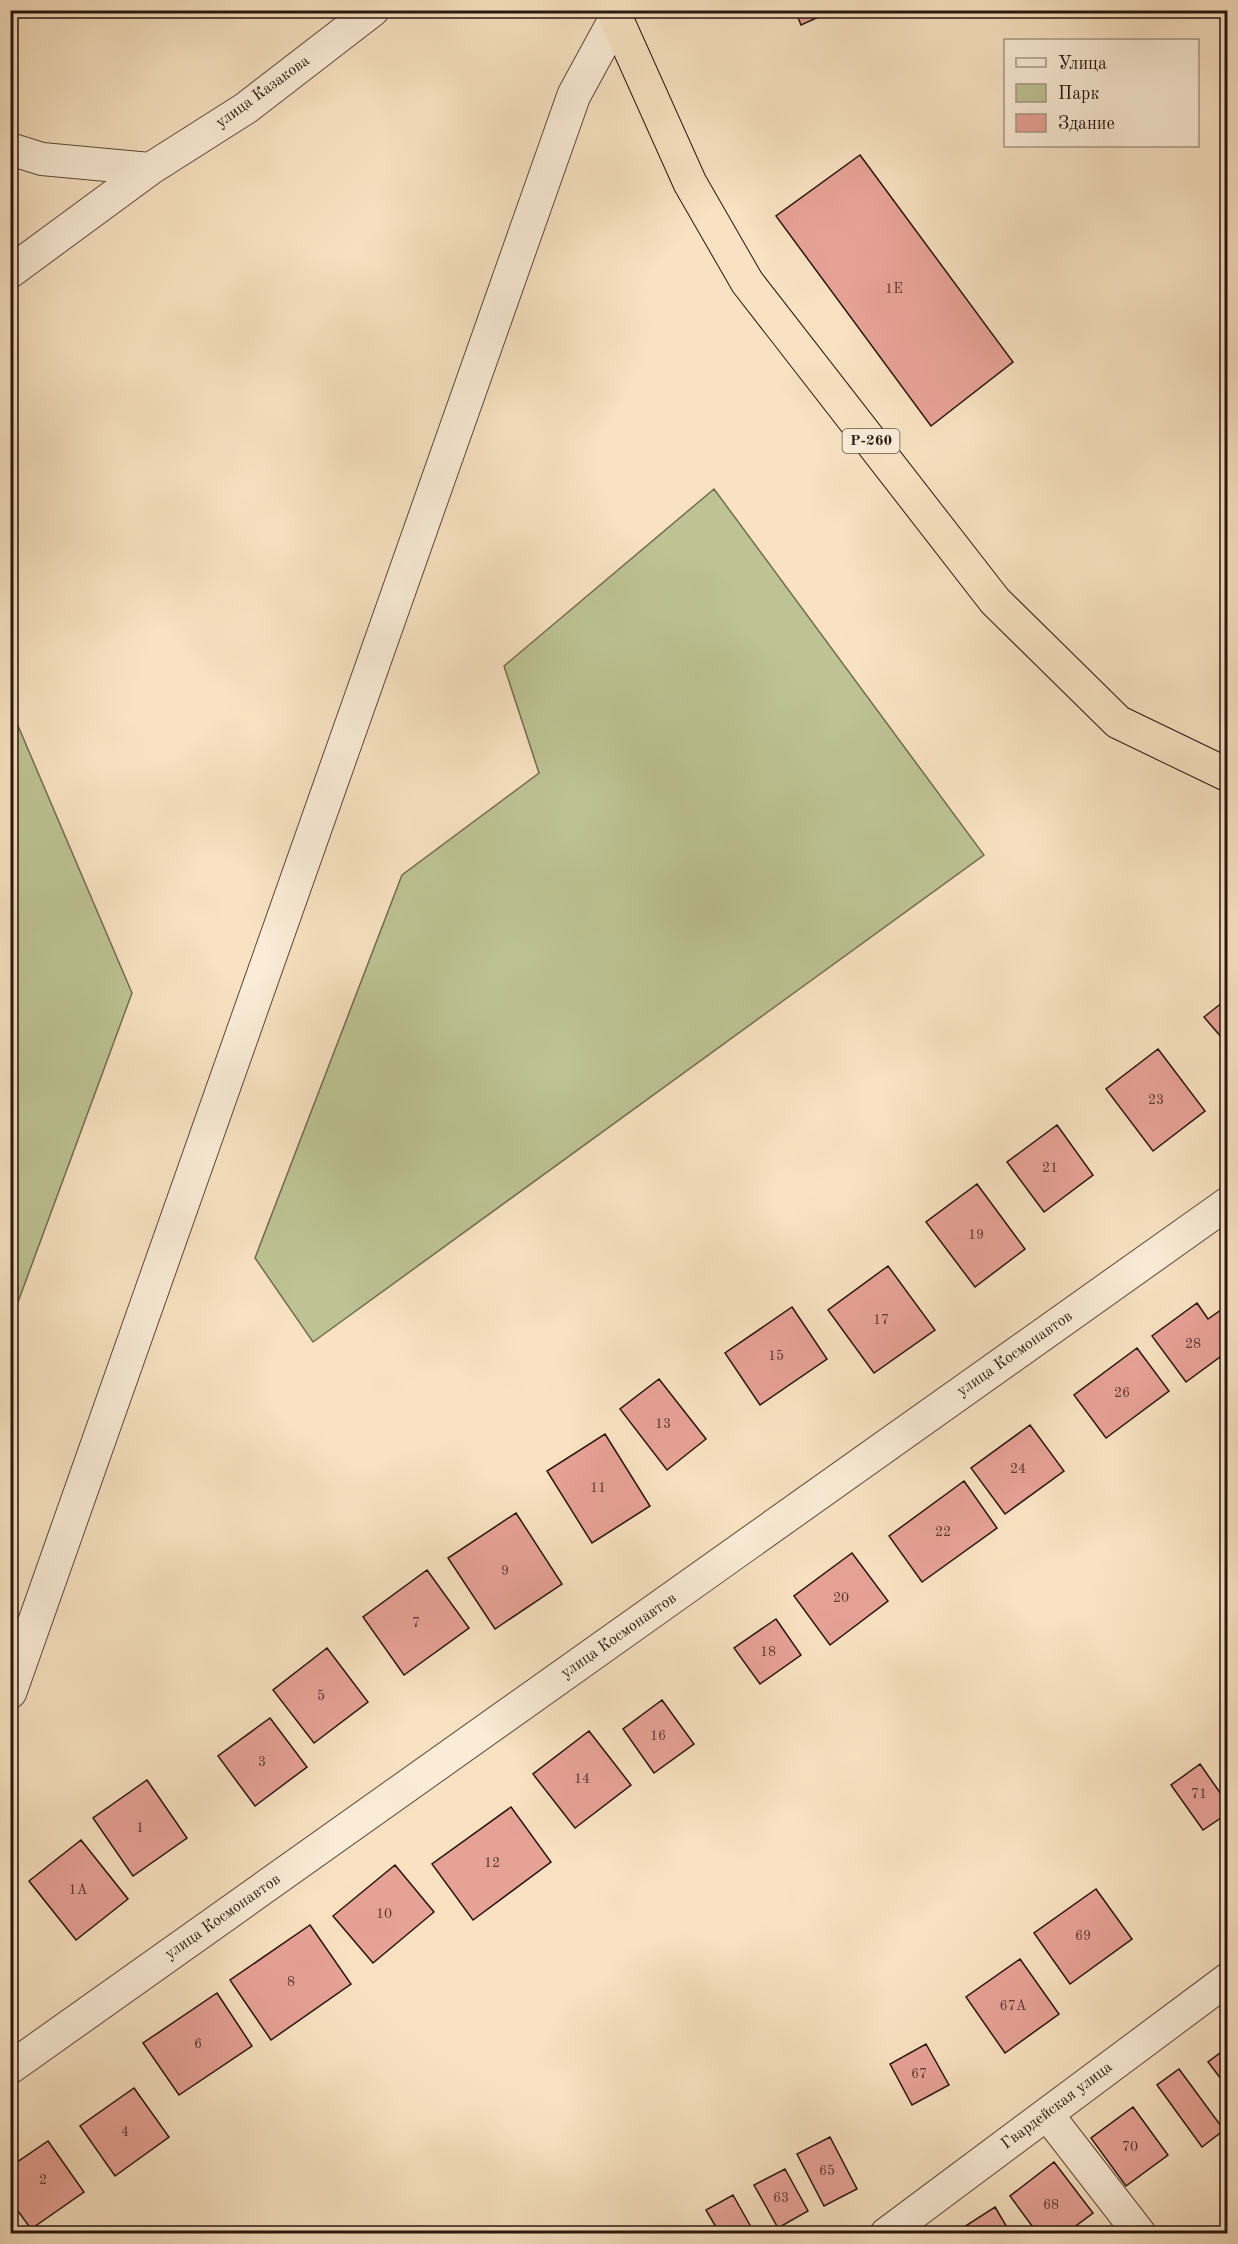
<svg xmlns="http://www.w3.org/2000/svg" width="1238" height="2244" viewBox="0 0 1238 2244" font-family="'Old Standard TT',serif">
<style>
.green{fill:#bdc393;stroke:#726c51;stroke-width:1.5}
.building{fill:#e7a296;stroke:#28150f;stroke-width:1.5}
.lines{fill:none;stroke-linecap:round;stroke-linejoin:round}
.minor-casing{stroke:#5c483c;stroke-width:34}
.tertiary-casing{stroke:#5c483c;stroke-width:35}
.trunk-casing{stroke:#28150f;stroke-width:35}
.minor{stroke:#faecd7;stroke-width:32}
.tertiary{stroke:#faecd7;stroke-width:33}
.trunk{stroke:#f8e2c1;stroke-width:33}
.labels{text-anchor:middle;dominant-baseline:central;stroke-width:4.5;stroke-linejoin:round;paint-order:stroke}
.number-label{font-size:14px;fill:#583831}
.shield{fill:#faecd7;stroke:#67564b;stroke-width:1.5}
.shield-label{font-size:15px;font-weight:bold;fill:#28150f}
.street-label{font-size:16px;fill:#28150f;stroke:#faecd7}
</style>
<rect width="100%" height="100%" fill="#f8e2c1"/>
<filter id="stains"><feTurbulence type="fractalNoise" baseFrequency=".00333" numOctaves="4"/><feColorMatrix values="0 0 0 0 .2 0 0 0 0 .09 0 0 0 0 .02 0 0 0 .5 -.17"/></filter>
<radialGradient id="worn" r=".72"><stop offset=".6" stop-color="#630" stop-opacity="0"/><stop offset="1" stop-color="#630" stop-opacity=".3"/></radialGradient>
<!-- green -->
<path class="green" d="M714,489L984,855L313,1342L255,1258L402,875L539,773L504,666Z
M10,707L132,993L11,1321H10Z"/>
<!-- building -->
<path class="building" d="M795,10H834L801,25Z
M860,155L1013,362L931,426L776,216Z
M1228,998V1045L1204,1017Z
M1158,1049L1205,1111L1153,1151L1106,1089Z
M1057,1125L1093,1175L1044,1212L1007,1162Z
M977,1184L1025,1249L975,1287L926,1222Z
M888,1266L935,1330L874,1373L828,1310Z
M1197,1303L1208,1319L1228,1305V1351L1186,1382L1152,1336Z
M792,1307L827,1359L760,1405L725,1353Z
M1137,1348L1169,1391L1106,1438L1074,1395Z
M659,1379L706,1439L667,1470L620,1409Z
M1030,1425L1064,1471L1005,1514L971,1468Z
M605,1434L650,1506L592,1543L547,1471Z
M964,1481L997,1528L922,1582L889,1536Z
M516,1513L562,1584L495,1629L448,1558Z
M852,1553L888,1601L830,1645L794,1596Z
M427,1570L469,1628L404,1675L363,1617Z
M776,1619L801,1655L760,1684L734,1648Z
M327,1648L368,1702L314,1743L273,1690Z
M662,1700L694,1744L654,1773L623,1729Z
M270,1718L307,1767L255,1806L218,1756Z
M589,1731L631,1785L575,1828L533,1774Z
M1200,1764L1228,1804V1813L1203,1830L1171,1785Z
M147,1780L187,1838L133,1876L93,1818Z
M511,1807L551,1862L473,1920L432,1864Z
M81,1840L128,1899L76,1940L29,1881Z
M395,1865L434,1912L373,1963L333,1916Z
M1096,1889L1132,1939L1070,1984L1034,1933Z
M310,1925L351,1984L271,2040L230,1980Z
M1020,1959L1059,2014L1005,2053L966,1997Z
M217,1993L252,2046L179,2095L143,2043Z
M926,2044L949,2085L912,2105L890,2064Z
M1228,2047V2088L1208,2062Z
M1179,2069L1224,2130L1202,2147L1157,2085Z
M134,2088L169,2137L115,2176L80,2126Z
M1133,2107L1168,2155L1126,2186L1091,2138Z
M830,2137L857,2189L824,2206L797,2154Z
M48,2141L84,2192L31,2229L10,2200V2167Z
M1054,2162L1093,2213L1065,2234H1038L1010,2196Z
M785,2169L808,2211L778,2228L754,2185Z
M733,2195L755,2234H720L706,2210Z
M995,2207L1011,2234H953Z"/>
<g class="lines">
<defs>
<path id="minor" d="M10,149L42,159L150,169L246,108L373,10
M10,272L150,169
M10,2068L1228,1203
M1047,2114L1140,2234
M886,2234L1228,1979"/>
<path id="tertiary" d="M10,1692L574,95L616,18"/>
<path id="trunk" d="M619,10L616,18L690,183L747,282L995,601L1118,722L1228,775"/>
</defs>
<!-- minor casing -->
<use href="#minor" class="minor-casing"/>
<!-- tertiary casing -->
<use href="#tertiary" class="tertiary-casing"/>
<!-- trunk casing -->
<use href="#trunk" class="trunk-casing"/>
<!-- minor -->
<use href="#minor" class="minor"/>
<!-- tertiary -->
<use href="#tertiary" class="tertiary"/>
<!-- trunk -->
<use href="#trunk" class="trunk"/>
</g>
<g class="labels">
<!-- number labels -->
<g class="number-label">
<text x="894" y="289">1Е</text>
<text x="1156" y="1100">23</text>
<text x="1050" y="1168">21</text>
<text x="976" y="1235">19</text>
<text x="881" y="1320">17</text>
<text x="1193" y="1344">28</text>
<text x="776" y="1356">15</text>
<text x="1122" y="1393">26</text>
<text x="663" y="1424">13</text>
<text x="1018" y="1469">24</text>
<text x="598" y="1488">11</text>
<text x="943" y="1532">22</text>
<text x="505" y="1571">9</text>
<text x="841" y="1598">20</text>
<text x="416" y="1623">7</text>
<text x="768" y="1652">18</text>
<text x="321" y="1696">5</text>
<text x="658" y="1736">16</text>
<text x="262" y="1762">3</text>
<text x="582" y="1779">14</text>
<text x="1199" y="1794">71</text>
<text x="140" y="1828">1</text>
<text x="492" y="1863">12</text>
<text x="78" y="1890">1А</text>
<text x="384" y="1914">10</text>
<text x="1083" y="1936">69</text>
<text x="291" y="1982">8</text>
<text x="1013" y="2006">67А</text>
<text x="198" y="2044">6</text>
<text x="919" y="2074">67</text>
<text x="125" y="2132">4</text>
<text x="1130" y="2147">70</text>
<text x="827" y="2171">65</text>
<text x="43" y="2180">2</text>
<text x="781" y="2198">63</text>
<text x="1051" y="2205">68</text>
</g>
<!-- shield labels -->
<rect class="shield" x="842.5" y="429" width="57" height="24" rx="4.5"/>
<g class="shield-label">
<text x="871" y="441">Р-260</text>
</g>
<!-- street labels -->
<g class="street-label">
<text transform="translate(263 92) rotate(-36)">улица Казакова</text>
<text transform="translate(1015 1354) rotate(-35)">улица Космонавтов</text>
<text transform="translate(619 1636) rotate(-35)">улица Космонавтов</text>
<text transform="translate(223 1917) rotate(-35)">улица Космонавтов</text>
<text transform="translate(1057 2106) rotate(-37)">Гвардейская улица</text>
</g>
</g>
<!-- margin -->
<rect width="1238" height="2244" fill="none" stroke="#f8e2c1" stroke-width="36"/>
<rect x="12" y="12" width="1214" height="2220" fill="none" stroke="#28150f" stroke-width="3"/>
<rect x="18" y="18" width="1202" height="2208" fill="none" stroke="#28150f" stroke-width="1.5"/>
<!-- legend -->
<rect x="1004" y="39" width="195" height="108" fill="#faecd7" stroke="#a69687" stroke-width="1.5"/>
<rect x="1016" y="58" width="30" height="9" fill="#faecd7" stroke="#a69687" stroke-width="1.5"/>
<text x="1058" y="69" font-size="18" fill="#28150f">Улица</text>
<rect x="1016" y="84" width="30" height="18" fill="#bdc393" stroke="#a69687" stroke-width="1.5"/>
<text x="1058" y="99" font-size="18" fill="#28150f">Парк</text>
<rect x="1016" y="114" width="30" height="18" fill="#e7a296" stroke="#a69687" stroke-width="1.5"/>
<text x="1058" y="129" font-size="18" fill="#28150f">Здание</text>
<rect width="100%" height="100%" filter="url(#stains)"/>
<rect width="100%" height="100%" fill="url(#worn)"/>
</svg>
